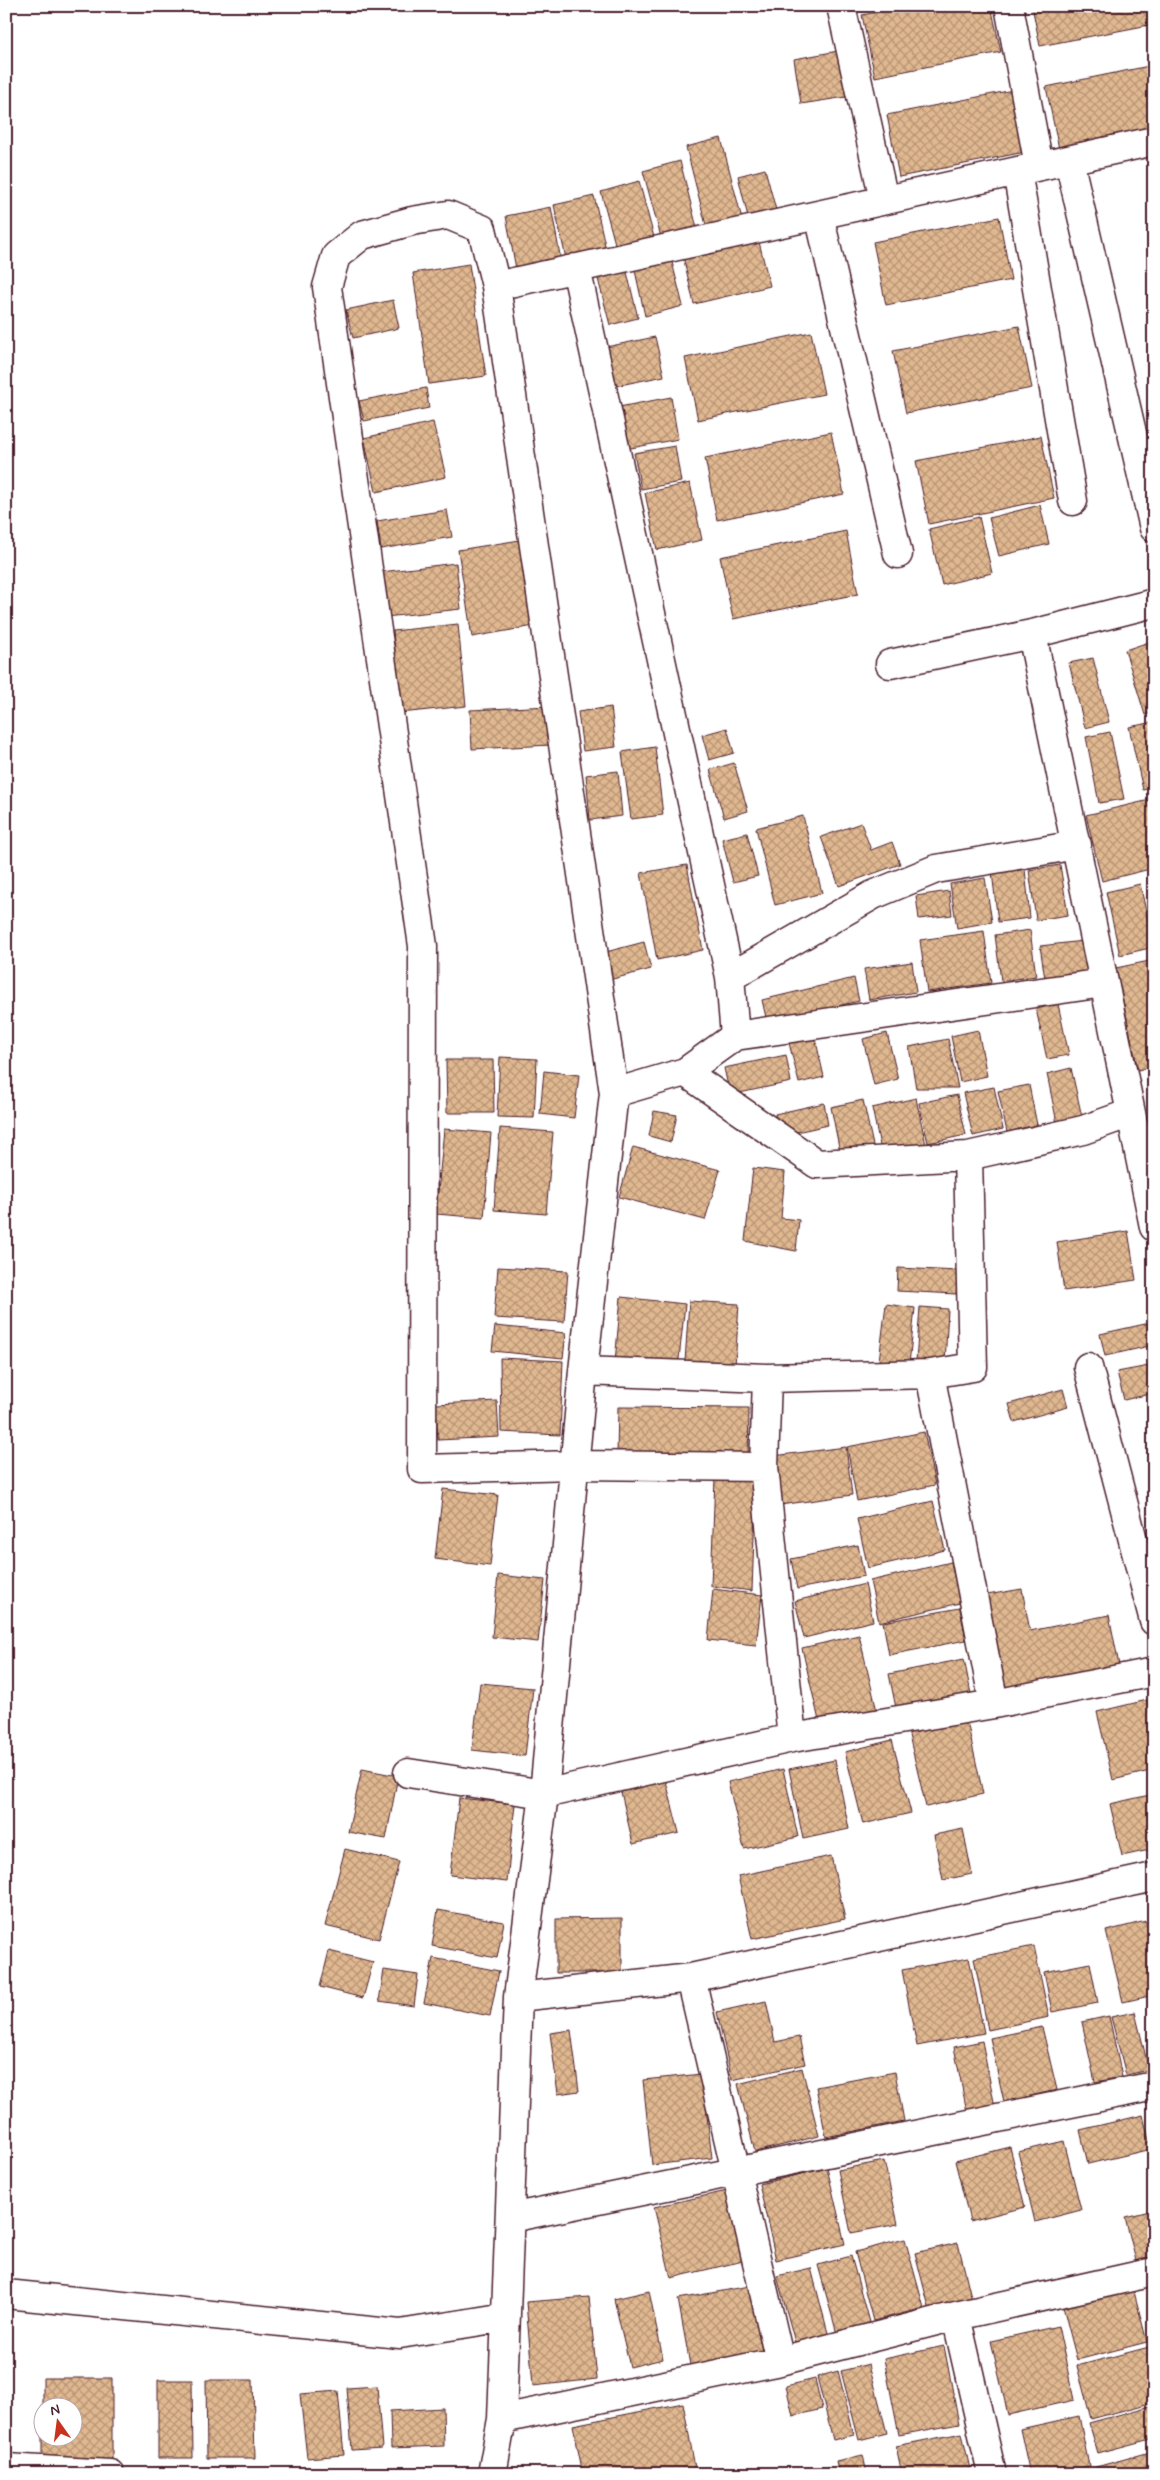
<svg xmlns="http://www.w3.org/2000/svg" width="1160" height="2480" viewBox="0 0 1160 2480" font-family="Mynerve,sans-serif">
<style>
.building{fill:url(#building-cross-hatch);stroke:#4a1f2b}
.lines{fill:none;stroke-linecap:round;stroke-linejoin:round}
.minor-casing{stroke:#4a1f2b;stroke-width:31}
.minor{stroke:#fff;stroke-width:28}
</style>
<defs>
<pattern id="building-cross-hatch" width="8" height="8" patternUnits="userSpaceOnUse" patternTransform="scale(1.25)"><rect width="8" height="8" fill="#e0b890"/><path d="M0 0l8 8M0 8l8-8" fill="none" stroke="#b89576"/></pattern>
</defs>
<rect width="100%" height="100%" fill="#fff"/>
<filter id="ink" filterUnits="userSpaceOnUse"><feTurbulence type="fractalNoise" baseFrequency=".02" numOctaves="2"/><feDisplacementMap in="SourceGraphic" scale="10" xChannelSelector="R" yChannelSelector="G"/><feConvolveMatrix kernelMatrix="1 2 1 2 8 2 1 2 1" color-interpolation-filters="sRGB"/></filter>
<g filter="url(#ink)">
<!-- building -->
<path class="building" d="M906,6H991L1001,52L875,77L862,15Z
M1032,6H1154V24L1040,46Z
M838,51L846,97L801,104L794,59Z
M1154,65V130L1059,149L1046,87Z
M1013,90L1025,152L899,177L887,115Z
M721,138L743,223L708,233L686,147Z
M680,161L698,232L662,241L643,171Z
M765,169L776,210L748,217L738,176Z
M639,181L655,241L617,251L601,192Z
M594,196L607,254L567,263L554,205Z
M551,207L562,266L517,274L506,216Z
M999,217L1011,280L886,305L873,242Z
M758,238L770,286L694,304L683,256Z
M671,258L683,306L645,316L634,266Z
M469,264L486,376L429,384L413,273Z
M626,268L638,318L610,325L597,275Z
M393,300L399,328L353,338L346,310Z
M1019,326L1032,388L906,413L893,351Z
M811,332L824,394L698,420L685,358Z
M655,337L664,376L615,386L606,347Z
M426,388L429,408L364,421L359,401Z
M671,397L678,439L626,449L619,407Z
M433,422L446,477L376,492L364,438Z
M831,432L844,494L717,520L705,458Z
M1041,436L1054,498L929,524L916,461Z
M675,446L681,482L641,489L634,453Z
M690,483L702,540L657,550L645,493Z
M1040,505L1049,544L999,556L989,518Z
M447,510L452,537L381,549L377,521Z
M979,517L992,573L942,585L929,529Z
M846,531L858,594L733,619L720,557Z
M520,540L534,626L472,637L458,550Z
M456,563L461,609L385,617L381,572Z
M458,624L466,706L401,713L393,631Z
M1152,641L1154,648V712L1145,715L1125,650Z
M1093,658L1109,722L1085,728L1069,663Z
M550,706L551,745L472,749L470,710Z
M611,707L616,747L583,751L578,712Z
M1154,722V787L1143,790L1129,727Z
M727,728L734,753L709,760L702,735Z
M1110,732L1124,799L1099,803L1086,737Z
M655,747L663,815L631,819L622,752Z
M734,763L748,811L724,818L710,770Z
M618,771L622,816L590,820L586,775Z
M1154,799V868L1102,881L1086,815Z
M803,816L822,893L775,905L756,828Z
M861,823L871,850L892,842L900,864L839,886L821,837Z
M747,833L758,876L733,882L722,839Z
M687,865L703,950L657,960L641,873Z
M1060,865L1068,915L1036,920L1029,870Z
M1025,869L1030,918L998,922L992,872Z
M985,878L992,922L957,928L950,884Z
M1140,884L1154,947L1120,955L1106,892Z
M949,891L952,915L919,919L916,896Z
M1030,930L1036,976L1001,981L995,935Z
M984,931L991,983L927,992L920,940Z
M1083,941L1088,972L1045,979L1040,946Z
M644,942L651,969L609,980L602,953Z
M1154,960V1066L1138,1070L1116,968Z
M912,962L916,992L869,1000L864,969Z
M854,978L859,1001L767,1022L762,1000Z
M1058,1004L1069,1055L1047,1059L1036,1009Z
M978,1030L987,1076L960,1082L951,1036Z
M887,1033L898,1079L874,1085L863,1039Z
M815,1037L824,1077L799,1083L789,1043Z
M948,1039L958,1088H916L909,1047Z
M786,1055L791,1082L730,1095L724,1068Z
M500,1057L537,1059L534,1118L497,1117Z
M446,1060H493L494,1113H447Z
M1071,1068L1082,1117L1057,1123L1047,1074Z
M544,1071L579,1075L574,1118L540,1114Z
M1029,1085L1037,1125L1007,1132L998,1091Z
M994,1087L1003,1129L973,1136L963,1093Z
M957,1095L966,1135L928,1143L919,1103Z
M916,1098L926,1145L882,1155L872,1108Z
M863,1100L874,1150L841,1157L831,1107Z
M824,1103L828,1125L779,1136L775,1114Z
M654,1111L677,1115L671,1142L649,1136Z
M500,1128L553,1132L546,1214L494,1210Z
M444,1129L491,1133L484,1218L436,1214Z
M633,1147L720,1170L705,1220L619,1197Z
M753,1168L785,1172L781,1218L799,1220L796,1251L745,1241Z
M1128,1231L1136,1280L1064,1291L1057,1242Z
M498,1267L568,1271L564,1322L494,1318Z
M898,1268L958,1271L956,1294L897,1291Z
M621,1297L685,1304L678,1368L615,1362Z
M689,1301L739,1304L735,1366L685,1362Z
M886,1304L915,1308L909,1364L879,1361Z
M920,1307L948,1309L945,1363L916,1361Z
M1154,1322V1345L1105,1356L1100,1334Z
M495,1326L566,1333L563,1358L492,1351Z
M500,1358L563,1361L560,1435L501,1432Z
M1154,1365V1393L1124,1400L1117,1372Z
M1063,1389L1068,1407L1014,1422L1009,1404Z
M497,1401L499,1437L438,1440L436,1404Z
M618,1407L749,1408L748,1457L617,1455Z
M924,1432L935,1485L857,1501L847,1447Z
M846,1447L852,1495L780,1505L773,1456Z
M715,1477L756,1479L752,1591L711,1586Z
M443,1489L498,1495L490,1566L435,1559Z
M933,1501L945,1550L868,1568L857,1519Z
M858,1545L864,1576L797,1589L791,1559Z
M951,1562L960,1603L879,1622L870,1581Z
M498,1575L545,1580L538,1642L492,1637Z
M865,1584L873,1621L804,1638L795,1601Z
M713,1589L762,1595L756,1645L708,1640Z
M1022,1589L1030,1631L1109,1615L1120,1670L1006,1692L987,1595Z
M960,1608L966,1640L889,1655L883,1622Z
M859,1635L877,1711L820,1725L802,1648Z
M964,1659L971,1694L896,1708L889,1674Z
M480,1683L533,1688L525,1756L472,1750Z
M1147,1700L1154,1728V1770L1113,1780L1097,1712Z
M966,1717L983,1794L926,1807L908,1731Z
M892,1740L911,1813L863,1824L845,1752Z
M835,1760L849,1829L803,1839L789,1769Z
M362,1769L398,1776L386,1839L348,1832Z
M783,1769L798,1837L744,1849L728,1782Z
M666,1781L679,1833L633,1844L621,1792Z
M1154,1794V1849L1122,1856L1110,1804Z
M459,1798L515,1804L507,1882L450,1875Z
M963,1829L972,1874L943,1880L934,1835Z
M345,1849L399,1862L379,1939L325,1926Z
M831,1856L845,1919L752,1939L738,1876Z
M438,1910L504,1922L497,1958L432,1946Z
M622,1918V1973H556V1919Z
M1146,1921L1154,1951V1995L1123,2002L1106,1931Z
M1034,1946L1049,2017L988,2030L974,1958Z
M329,1951L373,1962L363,1998L320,1987Z
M433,1958L499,1971L490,2016L424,2003Z
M969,1958L984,2033L917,2046L902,1970Z
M1090,1963L1098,2003L1052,2012L1044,1972Z
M384,1970L418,1975L414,2006L379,2001Z
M766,2001L775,2042L799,2037L805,2064L732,2080L717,2012Z
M1135,2012L1149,2070L1126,2075L1111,2017Z
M1109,2016L1122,2077L1095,2082L1082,2022Z
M1042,2027L1057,2090L1004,2102L990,2038Z
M571,2030L579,2091L558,2094L550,2033Z
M982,2041L995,2107L967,2112L954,2047Z
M802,2068L819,2136L755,2152L738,2084Z
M895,2072L904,2121L826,2137L816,2087Z
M702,2074L712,2158L652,2165L643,2080Z
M1143,2115L1151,2149L1088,2164L1080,2130Z
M1064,2141L1081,2210L1035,2222L1018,2152Z
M1010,2147L1025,2207L970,2221L955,2161Z
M884,2161L898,2224L851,2233L838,2170Z
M827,2168L845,2244L776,2260L759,2184Z
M727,2191L743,2261L671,2278L654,2207Z
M1154,2210V2260L1137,2265L1125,2217Z
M905,2239L924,2308L873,2321L855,2252Z
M958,2243L973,2305L931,2315L915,2253Z
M851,2256L870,2326L837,2334L818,2265Z
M811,2268L829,2337L796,2346L777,2276Z
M1131,2280L1147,2342L1077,2360L1061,2299Z
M750,2286L762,2352L690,2365L678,2299Z
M649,2291L663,2359L630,2367L614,2299Z
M589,2297L597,2379L533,2386L526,2302Z
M1058,2326L1074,2400L1008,2415L991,2341Z
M944,2346L959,2424L899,2435L884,2359Z
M1153,2346L1154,2402L1091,2419L1077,2366Z
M869,2364L887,2433L859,2440L841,2371Z
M838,2371L854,2435L833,2440L817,2377Z
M43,2378H112V2461L42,2460V2432V2438H72V2408H43Z
M815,2379L822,2409L793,2416L786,2386Z
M158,2380H192L193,2458H158Z
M206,2380H253L255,2458H207Z
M377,2386L382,2448L352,2450L347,2388Z
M338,2391L344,2455L307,2458L300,2394Z
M683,2403L696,2473L583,2474L573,2425Z
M1154,2405V2438L1098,2453L1089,2423Z
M443,2408L444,2446L391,2448L390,2411Z
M1079,2416L1089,2466L1053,2474H1030L1020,2429Z
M962,2433L971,2474H902L896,2446Z
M1154,2451V2474H1097L1096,2467Z
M863,2455L867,2474H839L836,2461Z
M829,2467L830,2474H794Z"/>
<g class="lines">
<defs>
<path id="minor" d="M841,6L884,200
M1009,6L1039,166
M1069,160L1154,528
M1017,171L1073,501
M819,215L898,554
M576,268L730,977L735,1036L685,1072L614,1093
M496,286L1154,141
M890,664L1032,634L1154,603
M730,977L873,895L936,869L1077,845
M735,1036L1104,983
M685,1072L817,1164L968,1156L1083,1130L1131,1113L1032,634
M1131,1113L1154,1227
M1088,1367L1154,1621
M583,1371L767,1378L930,1374L973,1367L968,1156
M930,1374L994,1704
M767,1378L764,1467L792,1738
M408,1773L544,1794L792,1738L994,1704L1154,1672
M691,1978L780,2361
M518,1997L691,1978L1154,1877
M510,2218L1154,2086
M6,2294L400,2334L506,2317
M956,2316L992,2474
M502,2419L780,2361L956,2316L1154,2272
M6,2468L110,2474
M492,2474L502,2419L518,1997L544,1794L583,1371L614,1093L496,286L482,229L448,215L412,221L362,235L336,256L327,287L423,946L422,1469L574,1465L764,1467"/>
</defs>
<!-- minor casing -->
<use href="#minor" class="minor-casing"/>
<!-- minor -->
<use href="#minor" class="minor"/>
</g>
</g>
<!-- margin -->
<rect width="1160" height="2480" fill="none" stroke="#fff" stroke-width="25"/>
<rect x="12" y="12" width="1135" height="2455" fill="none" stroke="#4a1f2b" stroke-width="2" filter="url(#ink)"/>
<!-- north arrow -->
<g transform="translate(58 2422) rotate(346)"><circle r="24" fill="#ffffff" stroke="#b7a5aa"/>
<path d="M0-4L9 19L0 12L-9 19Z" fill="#c8321e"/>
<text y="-8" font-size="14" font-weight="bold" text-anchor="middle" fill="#4a1f2b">N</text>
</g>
</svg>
